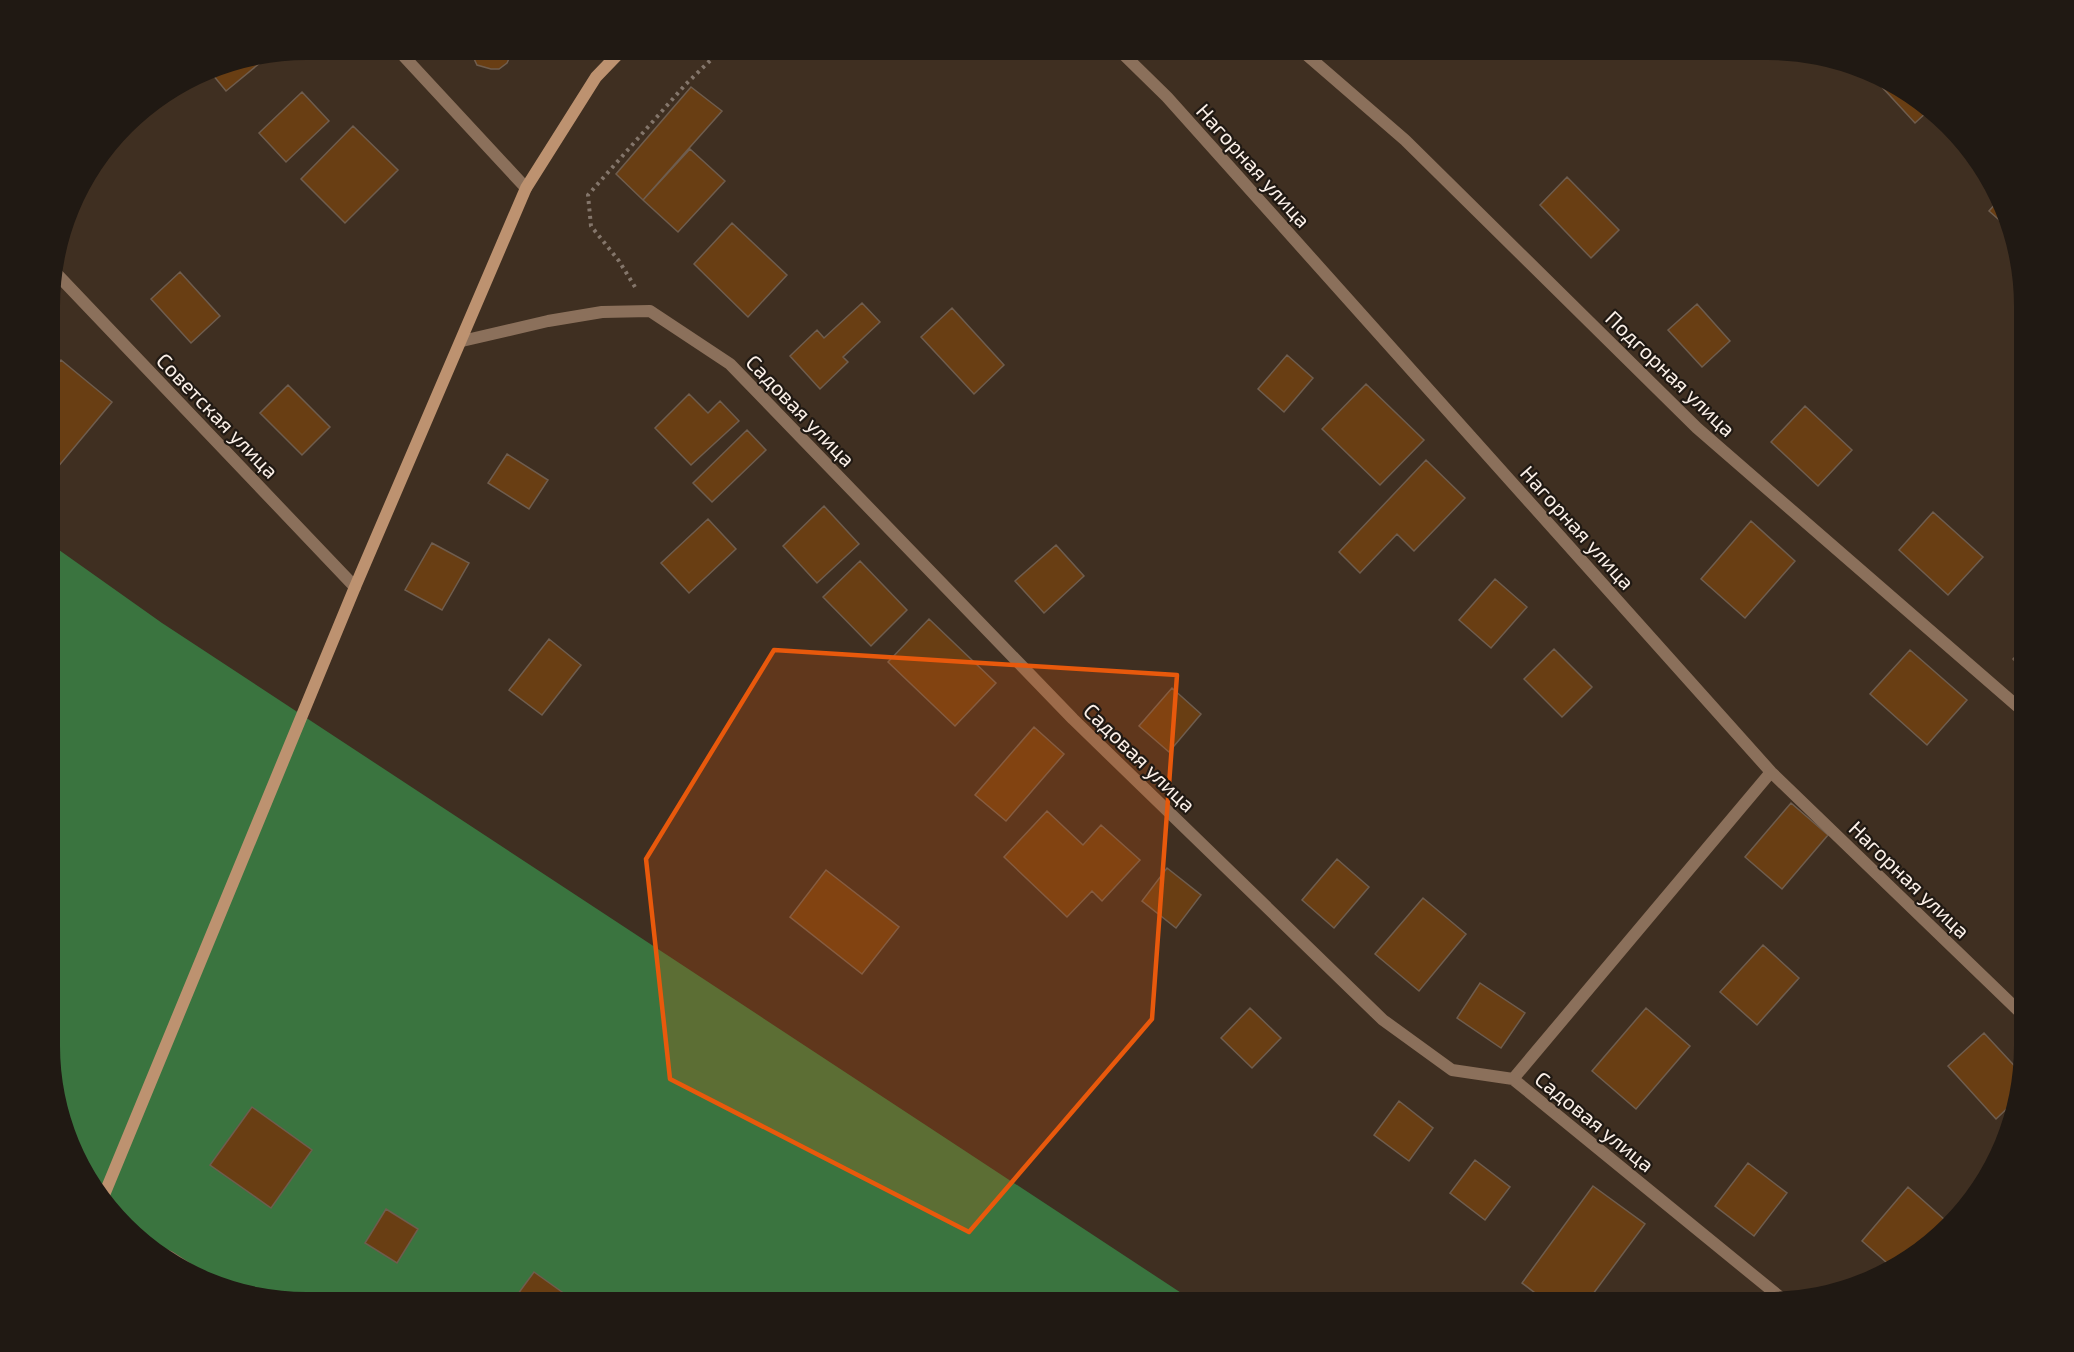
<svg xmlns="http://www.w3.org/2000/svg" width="2074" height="1352" viewBox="0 0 2074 1352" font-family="'Exo 2',sans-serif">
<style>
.forest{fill:#3a743f}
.building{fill:#693e13;stroke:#6f5d4e;stroke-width:1.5}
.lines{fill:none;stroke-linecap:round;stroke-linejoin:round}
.path{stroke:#84766b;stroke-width:4;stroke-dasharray:3 4.5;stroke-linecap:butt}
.street{stroke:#8b705b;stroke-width:12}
.secondary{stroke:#bd9270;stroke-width:12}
.marked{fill:#e8590c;fill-opacity:0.2;stroke:#e8590c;stroke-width:4.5;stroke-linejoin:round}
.labels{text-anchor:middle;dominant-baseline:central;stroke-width:4.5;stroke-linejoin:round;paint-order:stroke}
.street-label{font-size:21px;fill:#fbf0e8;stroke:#201913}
</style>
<rect width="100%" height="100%" fill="#3f2f21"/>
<!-- forest -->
<path class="forest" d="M52,545L162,623L1195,1302H306L224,1289L163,1259L84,1174L52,1079Z"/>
<!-- building -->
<path class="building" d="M470,50H513L507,63L499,69H491L477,65Z
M266,58L226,91L208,69Z
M1843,62L1850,63L1855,66L1851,70Z
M1887,81L1911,93L1928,111L1915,123L1881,86Z
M691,87L722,111L643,200L616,174Z
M302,92L329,121L286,162L259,133Z
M353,126L398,170L345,223L301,179Z
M690,149L725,181L678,232L643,200Z
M1567,177L1619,230L1591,258L1540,205Z
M1997,202L2005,225L1989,211Z
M732,223L787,275L748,317L694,264Z
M180,272L220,316L191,343L151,299Z
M862,303L880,322L843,357L848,362L820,389L790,356L817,330L824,338Z
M1697,304L1730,341L1702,367L1668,330Z
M952,308L1004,365L974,394L921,337Z
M1287,355L1313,378L1284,412L1258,389Z
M61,360L112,402L52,474V371Z
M1366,384L1424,440L1380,485L1322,429Z
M288,385L330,427L302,455L260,413Z
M689,394L708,413L720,401L739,421L691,465L655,428Z
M1805,406L1852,450L1818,486L1771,442Z
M747,430L766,450L712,502L693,483Z
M507,454L548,480L529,509L488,483Z
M1426,460L1465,498L1414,551L1397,534L1360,573L1339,552Z
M824,506L859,544L817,583L783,546Z
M1933,512L1983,557L1948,595L1899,550Z
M708,519L736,549L689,593L661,563Z
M1751,521L1795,561L1745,618L1701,579Z
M432,543L469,563L442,610L405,590Z
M1056,545L1084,576L1044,613L1015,581Z
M860,561L907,610L871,646L823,597Z
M1495,579L1527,607L1491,648L1459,620Z
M929,619L996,683L955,726L888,662Z
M549,639L581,665L542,715L509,690Z
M2024,648V671L2013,659Z
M1554,649L1592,687L1562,717L1524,679Z
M1910,650L1967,700L1927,745L1870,694Z
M1172,688L1201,714L1169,752L1139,726Z
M1034,727L1064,754L1006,821L975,795Z
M1791,803L1828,835L1782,889L1745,857Z
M1047,811L1083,845L1101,825L1140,860L1102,901L1092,891L1067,917L1004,857Z
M1337,859L1369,887L1334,928L1302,900Z
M1167,868L1201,895L1176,928L1142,901Z
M826,870L899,927L862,974L790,917Z
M1423,898L1466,934L1419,991L1375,954Z
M1763,945L1799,978L1757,1025L1720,992Z
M1480,983L1525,1013L1501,1048L1457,1018Z
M1250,1008L1281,1038L1252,1068L1221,1038Z
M1646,1008L1690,1046L1636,1109L1592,1071Z
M1984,1033L2022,1074L2017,1099L1996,1119L1948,1066Z
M1399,1101L1433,1128L1409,1161L1374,1135Z
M252,1107L312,1150L271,1208L210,1165Z
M1475,1160L1510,1187L1485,1220L1450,1193Z
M1748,1163L1787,1193L1754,1236L1715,1206Z
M1593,1186L1645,1224L1587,1302H1547L1522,1283Z
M1908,1187L1945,1220L1894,1269L1862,1241Z
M386,1209L418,1229L397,1263L365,1243Z
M534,1272L576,1302H512Z"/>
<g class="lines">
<!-- path -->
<path class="path" d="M635,287L619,261L591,226L588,195L686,84L721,50"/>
<!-- street -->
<path class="street" d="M398,50L526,188
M1119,50L1167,97L1771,772L2024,1016
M1301,50L1405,140L1697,428L2024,712
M53,270L355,587
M462,341L548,321L602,312L650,311L730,364L1073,719L1383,1020L1452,1070L1513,1079L1786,1302
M1513,1079L1771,772
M156,1251L170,1257L199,1276"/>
<!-- secondary -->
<path class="secondary" d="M104,1195L355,587L526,188L596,77L622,50"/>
</g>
<!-- marked area -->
<path class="marked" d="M774,650L1177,675L1152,1019L969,1232L670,1079L646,859Z"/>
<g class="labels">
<!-- street labels -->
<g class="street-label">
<text transform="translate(1254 165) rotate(48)">Нагорная улица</text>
<text transform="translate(1671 373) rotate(44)">Подгорная улица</text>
<text transform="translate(801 410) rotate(46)">Садовая улица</text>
<text transform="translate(218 415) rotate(46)">Советская улица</text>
<text transform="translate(1578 527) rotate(48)">Нагорная улица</text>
<text transform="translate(1140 757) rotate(44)">Садовая улица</text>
<text transform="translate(1910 879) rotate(44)">Нагорная улица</text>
<text transform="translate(1595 1121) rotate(39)">Садовая улица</text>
</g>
</g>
<!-- crop -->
<path d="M0 0H2074V1352H0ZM306 60H1768A246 246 0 0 1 2014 306V1046A246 246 0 0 1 1768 1292H306A246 246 0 0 1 60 1046V306A246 246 0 0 1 306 60Z" fill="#201913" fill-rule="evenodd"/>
</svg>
